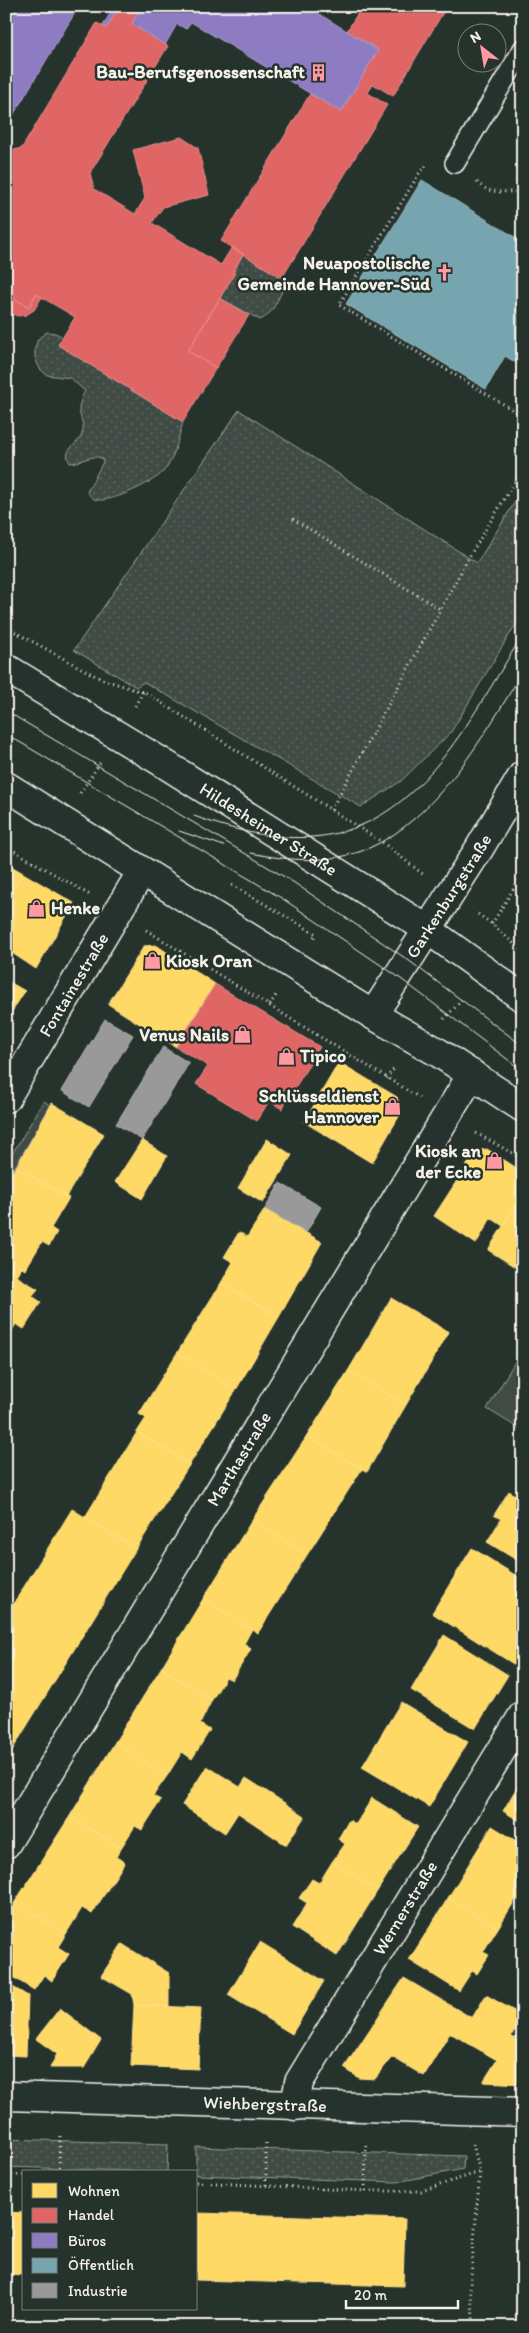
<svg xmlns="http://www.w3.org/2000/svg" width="529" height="2333" viewBox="0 0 529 2333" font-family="Itim,sans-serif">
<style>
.grass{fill:url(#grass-dots);stroke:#9a9e96}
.garden{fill:#414b45;stroke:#9a9e96}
.homes{fill:#ffd966;stroke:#fce08d}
.shops{fill:#e06666;stroke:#e6908d}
.offices{fill:#8e7cc3;stroke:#ad9fce}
.public{fill:#76a5af;stroke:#9cbcc0}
.industry{fill:#999;stroke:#b4b3b1}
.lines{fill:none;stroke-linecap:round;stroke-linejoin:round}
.lane-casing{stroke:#f4f1e8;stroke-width:22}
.street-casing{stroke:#f4f1e8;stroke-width:31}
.secondary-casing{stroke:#f4f1e8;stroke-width:31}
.path{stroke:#f4f1e8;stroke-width:3;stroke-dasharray:1 4;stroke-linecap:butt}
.lane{stroke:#26332d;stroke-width:19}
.street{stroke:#26332d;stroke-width:28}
.secondary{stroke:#26332d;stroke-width:28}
.tram{stroke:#f4f1e8;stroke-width:1}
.labels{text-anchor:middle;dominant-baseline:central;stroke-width:5;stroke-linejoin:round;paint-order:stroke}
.poi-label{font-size:18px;font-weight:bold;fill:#f4f1e8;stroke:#26332d;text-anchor:end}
.street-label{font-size:18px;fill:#f4f1e8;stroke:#26332d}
</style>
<defs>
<pattern id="grass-dots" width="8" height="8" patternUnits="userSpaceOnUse" patternTransform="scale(1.25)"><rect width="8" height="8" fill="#414b45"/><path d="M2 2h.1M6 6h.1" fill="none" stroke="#5d6560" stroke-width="1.8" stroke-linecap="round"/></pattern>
</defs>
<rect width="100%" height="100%" fill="#26332d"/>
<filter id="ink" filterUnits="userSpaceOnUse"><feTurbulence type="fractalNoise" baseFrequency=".02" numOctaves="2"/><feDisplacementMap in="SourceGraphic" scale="10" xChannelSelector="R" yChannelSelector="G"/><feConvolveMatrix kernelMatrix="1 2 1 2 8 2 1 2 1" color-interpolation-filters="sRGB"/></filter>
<g filter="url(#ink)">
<!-- grass -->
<path class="grass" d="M243,254L282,278L285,286C278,298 273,315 260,320L220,298Z
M47,332L55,333L63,337L58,345L183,422C178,438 175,459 163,472C152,483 114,501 99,500C93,500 90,496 87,492L103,462L102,458C91,454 80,463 70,463C61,449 78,446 82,434C85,425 80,418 79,410C79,403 82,397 85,391L70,378L47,375L40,369L35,358V348L38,339Z
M239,410L477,563L523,489V612L451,732L401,781L361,807L144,682L136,687L74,650Z
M6,2139L168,2144L167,2172L6,2167Z
M196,2147L464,2156L463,2169L397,2182L196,2175Z"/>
<!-- garden -->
<path class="garden" d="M44,1101L51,1106L6,1182V1164Z
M523,1348V1431L487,1409Z"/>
<!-- homes -->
<path class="homes" d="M6,863L23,873L6,901Z
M23,873L74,903L36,969L6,949V901Z
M156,945L215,984L176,1047L108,1004L144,946Z
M6,980L25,991L6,1021Z
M339,1062L397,1097L401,1113L372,1163L304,1122Z
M52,1103L104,1134L66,1197L16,1167Z
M267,1139L292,1155L263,1203L238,1188Z
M142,1140L167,1156L142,1199L115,1182Z
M487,1149L523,1172V1194L503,1226L491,1218L476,1244L434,1216L476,1151Z
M16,1167L69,1198L51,1228L57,1232L49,1246L42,1242L25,1270L6,1257V1182Z
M523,1194V1272L488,1250Z
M265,1209L322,1242L279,1317L221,1283L233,1262L224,1257L239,1232L247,1237Z
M6,1257L21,1267L16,1276L38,1289L32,1296L41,1302L24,1329L16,1324L6,1341Z
M221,1283L279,1317L236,1390L177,1353Z
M391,1298L449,1332L406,1405L348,1371Z
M177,1353L236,1390L190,1464L137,1432L146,1418L139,1414Z
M348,1371L406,1405L367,1472L307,1436Z
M137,1432L190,1464L136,1549L85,1517Z
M307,1436L362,1469L307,1555L252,1520Z
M523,1484V1564L487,1542L501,1519L494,1515L509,1491L515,1495Z
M72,1509L136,1549L6,1760V1616Z
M252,1520L307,1555L258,1633L203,1599Z
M472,1548L523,1580V1651L515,1665L432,1613Z
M203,1599L252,1629L244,1644L251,1649L232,1680L226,1677L212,1700L161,1668Z
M444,1635L508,1675L475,1729L411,1690Z
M161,1668L212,1700L200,1724L210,1730L192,1759L182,1752L167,1776L115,1742Z
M401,1702L468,1742L429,1807L362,1767Z
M115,1742L167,1776L153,1796L161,1800L142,1830L135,1826L121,1848L70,1816Z
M207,1766L240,1787L246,1778L305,1816L286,1845L238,1813L225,1833L182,1805Z
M523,1777V1823L503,1811Z
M372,1798L418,1827L378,1890L332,1862L345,1844L338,1839L349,1820L356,1824Z
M70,1816L121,1848L116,1857L125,1862L92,1914L82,1908L66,1934L15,1902Z
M492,1826L523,1845V1903L516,1899L498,1928L448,1898Z
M332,1862L378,1890L337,1956L292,1927L307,1903L299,1898L312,1879L319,1883Z
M448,1898L498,1928L483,1952L489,1955L477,1974L472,1971L459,1991L409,1960Z
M15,1902L66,1934L58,1947L69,1954L52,1981L44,1975L34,1990L6,1973V1916Z
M260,1942L324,1981L292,2034L228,1995Z
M122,1944L169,1973V2007L134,2005L132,1994L101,1976Z
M404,1978L472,2018L486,1995L523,2016V2020L511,2036L523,2044V2084L483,2082L497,2060L450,2033L424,2076L392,2057L375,2079L359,2078L344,2068Z
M6,1983L28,1996L26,2056L6,2055Z
M134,2005L201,2008L198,2069L131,2066Z
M60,2008L101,2040L84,2068H50L57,2054L36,2039Z
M6,2212L24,2213V2275L6,2274Z
M196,2213L405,2219L403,2286L196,2280Z"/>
<!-- shops -->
<path class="shops" d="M120,6L142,7L132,24L168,46L90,173L94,189L135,214L145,198L133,150L181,137L198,148L209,195L163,207L152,223L221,265L232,247L243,254L233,272L235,273L188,351L216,368L183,422L58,345L75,317L36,294L29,307L8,295L6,299V152L22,148L97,23L106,28Z
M362,6H447L393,96L373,84L368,93L387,105L282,278L221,241L310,94L341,112L378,50L347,31Z
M36,294L42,297L34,310L26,315L18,316L6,312V299L8,295L29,307Z
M220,298L249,315L216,368L188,351Z
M215,984L320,1047L282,1109L269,1101L257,1121L196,1084L208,1066L176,1047Z"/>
<!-- offices -->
<path class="offices" d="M6,6H79L6,127Z
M114,6H120L106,28L103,26Z
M141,6H306L378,50L341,112L191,22L186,29L177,24L165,45L132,24Z"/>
<!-- public -->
<path class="public" d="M422,180L523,242V367L505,356L486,389L346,304Z"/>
<!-- industry -->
<path class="industry" d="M105,1019L133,1035L89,1107L62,1091Z
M163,1047L189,1063L142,1140L116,1124Z
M280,1183L321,1207L306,1233L265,1209Z"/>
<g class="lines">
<defs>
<path id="lane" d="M455,163L523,49"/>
<g id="street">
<path id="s1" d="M6,1098L142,871"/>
<path id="s2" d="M6,1844L472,1074"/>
<path id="s3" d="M6,2096L523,2112"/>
<path id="s4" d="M295,2106L299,2082L523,1715"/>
</g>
<g id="secondary">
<path id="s5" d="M6,668L160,761L427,929L523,998"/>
<path d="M6,786L373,1015L439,1053L523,1108"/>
<path id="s6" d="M373,1015L479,849L523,775"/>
</g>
</defs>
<!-- lane casing -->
<use href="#lane" class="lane-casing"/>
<!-- street casing -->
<use href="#street" class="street-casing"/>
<!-- secondary casing -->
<use href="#secondary" class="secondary-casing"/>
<!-- path -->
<path class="path" d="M426,166L420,172L339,305L523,416
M477,182C491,197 505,189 523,193
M293,519L440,609
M6,627L101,679L146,693L382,842L424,875
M135,706L143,692
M80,793L100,763
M331,810L469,557L523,468
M6,846L90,895
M232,885L316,934L313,939
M478,914L492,924L523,952
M492,924L523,873
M146,930L420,1098
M270,1005L276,995
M444,1019L464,998
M386,1078L396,1067
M476,1133L523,1159
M473,2144L480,2172L470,2286L474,2327
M6,2156L7,2175
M59,2172L60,2134
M7,2175H24
M196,2182L365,2191H421L480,2172
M266,2185V2140
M365,2191L366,2143"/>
<!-- lane -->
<use href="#lane" class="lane"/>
<!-- street -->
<use href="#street" class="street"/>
<!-- secondary -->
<use href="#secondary" class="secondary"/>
<!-- tram -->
<path class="tram" d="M6,711L293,882L408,960L523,1046
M6,734L283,899L397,976L523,1071
M194,816C382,886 437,776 523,634
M179,831L224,846
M251,853C289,861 330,864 367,849C436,820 486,733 523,671"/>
</g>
</g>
<!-- icons -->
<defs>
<symbol id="building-bare" viewBox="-9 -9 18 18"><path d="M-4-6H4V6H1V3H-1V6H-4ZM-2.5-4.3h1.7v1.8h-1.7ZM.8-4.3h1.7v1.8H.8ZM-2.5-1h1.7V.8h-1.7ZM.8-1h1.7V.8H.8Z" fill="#ff9aa2" stroke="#26332d" stroke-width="2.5" paint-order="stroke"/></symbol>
<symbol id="church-bare" viewBox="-9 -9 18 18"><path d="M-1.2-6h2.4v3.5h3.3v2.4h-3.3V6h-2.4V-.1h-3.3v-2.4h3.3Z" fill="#ff9aa2" stroke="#26332d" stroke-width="2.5" paint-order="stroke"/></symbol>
<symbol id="shop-bare" viewBox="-9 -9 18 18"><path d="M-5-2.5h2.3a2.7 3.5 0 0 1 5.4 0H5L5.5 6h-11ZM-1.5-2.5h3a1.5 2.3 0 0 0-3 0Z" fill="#ff9aa2" stroke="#26332d" stroke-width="2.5" paint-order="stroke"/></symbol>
</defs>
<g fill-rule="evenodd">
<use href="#building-bare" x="306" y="60" width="25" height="25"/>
<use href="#church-bare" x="432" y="260" width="25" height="25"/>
<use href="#shop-bare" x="24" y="896" width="25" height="25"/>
<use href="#shop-bare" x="140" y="948" width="25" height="25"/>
<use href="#shop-bare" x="230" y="1022" width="25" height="25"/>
<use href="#shop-bare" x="274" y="1044" width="25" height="25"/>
<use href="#shop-bare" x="380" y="1094" width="25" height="25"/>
<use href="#shop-bare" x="482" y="1148" width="25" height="25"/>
</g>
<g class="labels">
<!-- poi labels -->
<g class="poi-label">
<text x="305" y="72">Bau-Berufsgenossenschaft</text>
<text x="430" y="263">Neuapostolische<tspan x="430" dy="21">Gemeinde Hannover-Süd</tspan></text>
<text x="51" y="908" text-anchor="start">Henke</text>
<text x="166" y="961" text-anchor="start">Kiosk Oran</text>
<text x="229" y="1035">Venus Nails</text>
<text x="300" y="1056" text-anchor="start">Tipico</text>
<text x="379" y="1096">Schlüsseldienst<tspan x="379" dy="21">Hannover</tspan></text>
<text x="481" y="1151">Kiosk an<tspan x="481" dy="21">der Ecke</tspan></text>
</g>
<!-- street labels -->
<g class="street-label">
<text stroke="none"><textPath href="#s5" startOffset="308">Hildesheimer Straße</textPath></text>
<text stroke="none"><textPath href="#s6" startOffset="141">Garkenburgstraße</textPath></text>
<text stroke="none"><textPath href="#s1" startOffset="132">Fontainestraße</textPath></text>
<text stroke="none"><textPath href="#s2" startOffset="450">Marthastraße</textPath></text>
<text stroke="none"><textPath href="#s4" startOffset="228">Wernerstraße</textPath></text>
<text stroke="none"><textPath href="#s3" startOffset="259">Wiehbergstraße</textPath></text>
</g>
</g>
<!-- margin -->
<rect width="529" height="2333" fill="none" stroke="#26332d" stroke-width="25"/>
<rect x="12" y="12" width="504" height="2308" fill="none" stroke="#f4f1e8" stroke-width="2" filter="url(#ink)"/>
<!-- legend -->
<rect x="22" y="2170" width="175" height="140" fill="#26332d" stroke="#787f78"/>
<rect x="32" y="2183" width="25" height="15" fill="#ffd966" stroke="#787f78"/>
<text x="68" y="2196" font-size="15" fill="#f4f1e8">Wohnen</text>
<rect x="32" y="2208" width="25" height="15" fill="#e06666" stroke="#787f78"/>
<text x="68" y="2220" font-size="15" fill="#f4f1e8">Handel</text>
<rect x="32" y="2233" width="25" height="15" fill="#8e7cc3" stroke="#787f78"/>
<text x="68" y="2246" font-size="15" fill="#f4f1e8">Büros</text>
<rect x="32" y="2258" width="25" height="15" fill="#76a5af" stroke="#787f78"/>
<text x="68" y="2270" font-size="15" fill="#f4f1e8">Öffentlich</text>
<rect x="32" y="2283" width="25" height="15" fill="#999999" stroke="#787f78"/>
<text x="68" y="2296" font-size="15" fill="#f4f1e8">Industrie</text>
<!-- north arrow -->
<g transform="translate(482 48) rotate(329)"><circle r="24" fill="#26332d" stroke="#787f78"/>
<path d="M0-4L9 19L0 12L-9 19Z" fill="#ff9aa2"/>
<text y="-8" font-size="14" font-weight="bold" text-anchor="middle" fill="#f4f1e8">N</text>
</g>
<!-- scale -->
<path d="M346 2300v8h112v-8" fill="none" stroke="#f4f1e8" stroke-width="2.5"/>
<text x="354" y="2300" font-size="15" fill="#f4f1e8" stroke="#26332d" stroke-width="4" paint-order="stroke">20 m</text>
</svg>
